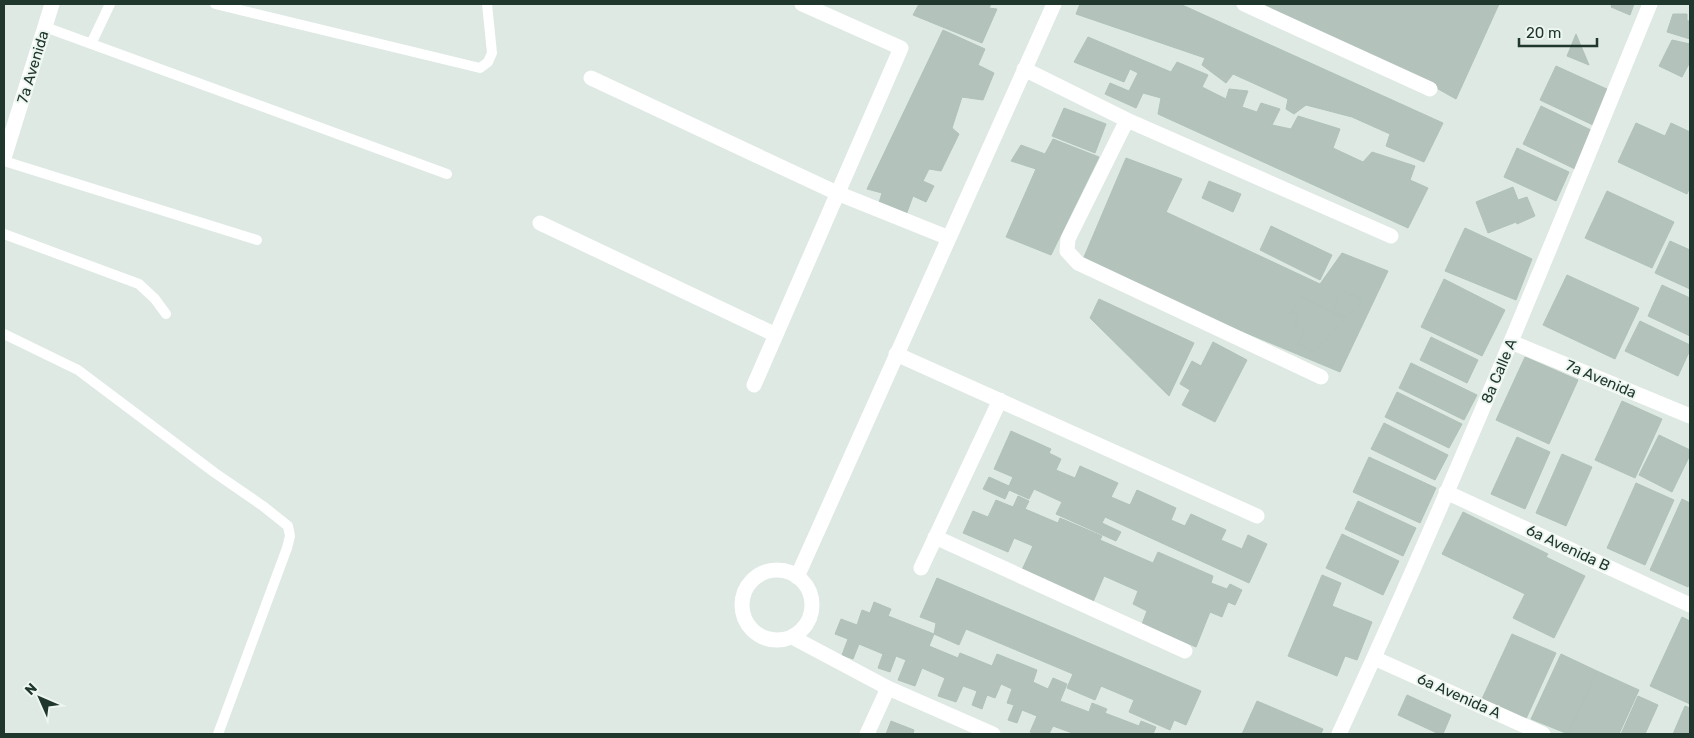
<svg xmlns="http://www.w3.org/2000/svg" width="1694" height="738" viewBox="0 0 1694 738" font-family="Rubik,sans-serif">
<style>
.building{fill:#b3c3bb;stroke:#b0c2b9}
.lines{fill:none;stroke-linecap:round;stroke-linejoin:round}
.service{stroke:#fff;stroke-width:10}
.minor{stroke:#fff;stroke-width:15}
.labels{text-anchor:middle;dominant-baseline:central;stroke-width:4;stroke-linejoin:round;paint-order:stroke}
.street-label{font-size:15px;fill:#20372e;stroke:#edf6f1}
</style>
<rect width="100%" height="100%" fill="#dde9e2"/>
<!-- building -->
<path class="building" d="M919,4H991L989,8L997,9L982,43L913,15Z
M1080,4H1180L1443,123L1424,162L1386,146L1390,134L1352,117L1306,105L1294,114L1286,109L1288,99L1233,74L1226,83L1202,65L1205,58L1076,14Z
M1254,4H1499L1456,99L1422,80Z
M1612,4H1634L1630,15L1611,7Z
M1673,14H1687V20L1690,22V39L1667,32Z
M943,30L985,49L978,65L994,73L983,100L962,97L952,128L959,134L941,171L929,169L923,181L934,186L926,202L913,196L906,215L878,206L882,193L867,189Z
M1576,34L1589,65L1567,56Z
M1088,37L1171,72L1177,62L1208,75L1202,87L1226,99L1229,89L1248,91L1242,107L1257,112L1261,103L1280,109L1272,125L1291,129L1298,116L1340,129L1333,148L1363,162L1372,152L1415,166L1410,180L1428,188L1408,228L1158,114L1161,98L1143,93L1136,108L1105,94L1110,83L1129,91L1138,73L1130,69L1124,82L1074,62Z
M1672,40L1690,44V62L1682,77L1659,66Z
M1556,66L1609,90L1593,125L1540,100Z
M1541,106L1593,131L1575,169L1523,144Z
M1064,108L1106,124L1095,153L1052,136Z
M1636,123L1665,136L1671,123L1690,132V187L1687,194L1618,162Z
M1053,139L1099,157L1051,255L1006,237L1036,169L1011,161L1021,145L1045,154Z
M1517,148L1569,172L1556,201L1504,177Z
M1126,158L1182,179L1166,212L1320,284L1342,253L1388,271L1340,372L1081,264Z
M1209,181L1241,194L1233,212L1202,198Z
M1513,187L1518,200L1527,197L1535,216L1517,224L1516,222L1488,233L1476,202Z
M1607,191L1674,222L1652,268L1585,238Z
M1271,226L1332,255L1320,280L1260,250Z
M1465,228L1532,259L1516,300L1445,271Z
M1670,241L1690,250V289L1655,273Z
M1567,275L1639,308L1615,359L1543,325Z
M1444,279L1505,310L1482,356L1421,327Z
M1662,285L1690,298V336L1648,316Z
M1342,290L1363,300L1347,317L1332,311Z
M1300,296L1345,319L1314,352L1298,344L1305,331L1294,326L1299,315L1292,312Z
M1099,299L1194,343L1169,396L1090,318Z
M1640,321L1690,345V350L1678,376L1625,351Z
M1431,337L1478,360L1467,383L1420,360Z
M1213,342L1247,360L1215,422L1182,405L1190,390L1180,384L1192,361L1201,366Z
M1525,357L1578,380L1549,444L1496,420Z
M1411,363L1477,395L1464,420L1399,388Z
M1397,392L1462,424L1449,448L1385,417Z
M1622,401L1662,419L1635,478L1595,460Z
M1384,423L1448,455L1435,480L1371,449Z
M1011,431L1051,449L1049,453L1061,459L1056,470L1075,478L1080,466L1118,483L1111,497L1130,505L1137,490L1176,508L1171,520L1185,526L1191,514L1226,530L1221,540L1242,549L1248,535L1267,544L1249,583L1105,517L1102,523L1121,532L1116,541L1056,514L1062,502L1034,489L1029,499L1009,490L1005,499L983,489L989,477L1009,486L1013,477L994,469Z
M1659,435L1690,450V455L1672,492L1639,475Z
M1517,437L1550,452L1525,509L1491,494Z
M1562,454L1592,467L1566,526L1536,513Z
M1369,457L1436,488L1420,523L1353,492Z
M1636,483L1674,500L1645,565L1607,548Z
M1018,496L1029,501L1025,509L1058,523L1060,518L1102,536L1100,540L1153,563L1158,552L1213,576L1211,583L1227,589L1230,584L1242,590L1235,605L1228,602L1222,617L1210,612L1196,647L1142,624L1147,611L1133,604L1138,591L1104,576L1093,602L1021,572L1033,546L1014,538L1008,552L963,533L973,511L988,517L996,500L1013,507Z
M1682,499L1690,503V583L1688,587L1650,570Z
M1358,501L1416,528L1403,556L1345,529Z
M1463,512L1548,554L1546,557L1585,576L1554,638L1513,618L1525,594L1442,554Z
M1342,534L1399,561L1383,595L1326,568Z
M1322,575L1341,583L1332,606L1372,622L1357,660L1345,656L1337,676L1288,656Z
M937,578L1201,691L1186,725L1174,720L1170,730L1129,712L1134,700L1101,686L1095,700L1067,688L1073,674L966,629L959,645L934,634L936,623L920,617Z
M874,602L891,609L888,616L934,634L929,646L958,658L960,653L992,666L997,654L1037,670L1033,682L1048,689L1053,678L1067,684L1060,701L1089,712L1092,703L1107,709L1105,713L1139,726L1141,721L1156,727L1153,734H1096L1092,732L1091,734H1075L1053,726L1049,734H1036L1030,732L1037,716L1022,710L1017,723L1008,720L1014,705L1007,703L1012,689L1001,684L995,698L987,695L982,709L972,705L977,691L963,686L956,702L938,696L945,678L922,668L915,686L898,680L906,660L896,656L890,672L878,668L883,654L859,644L853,659L842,655L848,639L835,634L841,619L857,625L862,610L870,613Z
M1682,617L1690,621V704L1650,686Z
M1512,634L1556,653L1525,721L1481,701Z
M1561,654L1597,671L1568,734L1531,719Z
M1597,671L1639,690L1619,734H1568Z
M1407,695L1451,715L1443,734H1439L1398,715Z
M1638,696L1658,705L1645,734H1621Z
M1257,701L1323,729L1321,734H1242Z
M1685,706L1690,708V734H1673Z
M891,721L914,730L913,734H886Z"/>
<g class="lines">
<!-- service -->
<path class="service" d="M215,4L480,68L488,62L492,53L487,4
M45,27L447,174
M91,44L110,4
M4,161L257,240
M4,234L139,284L155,299L166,314
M4,334L78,370L215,473L263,506L288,526L290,536L287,548L218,734"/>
<!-- minor -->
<path class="minor" d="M1244,4L1430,89
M1024,69L1127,120L1391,236
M591,78L837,193L949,238
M1127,120L1068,239L1067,251L1078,263L1321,377
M4,158L52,4
M540,223L776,335
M1511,342L1690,416
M896,354L1257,516
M754,385L901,48L802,4
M1446,492L1690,605
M935,537L1185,651
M921,568L1000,400
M742 605a35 35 0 1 1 70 0a35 35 0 1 1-70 0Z
M797,577L1054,4
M792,637L888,688L993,734
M1374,658L1543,734
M867,734L888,688
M1339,734C1450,494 1550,249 1650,4"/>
</g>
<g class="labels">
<!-- street labels -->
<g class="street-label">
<text transform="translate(33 67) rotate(-73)">7a Avenida</text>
<text transform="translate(1499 371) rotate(-67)">8a Calle A</text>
<text transform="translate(1601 379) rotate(23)">7a Avenida</text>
<text transform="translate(1568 548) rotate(25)">6a Avenida B</text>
<text transform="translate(1459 696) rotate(24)">6a Avenida A</text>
</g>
</g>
<!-- border -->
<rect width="1694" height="738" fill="none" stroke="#20372e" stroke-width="10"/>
<!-- north arrow -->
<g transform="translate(40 698) rotate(315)" stroke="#edf6f1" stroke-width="4" paint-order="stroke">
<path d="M0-4L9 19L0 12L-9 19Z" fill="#20372e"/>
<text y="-8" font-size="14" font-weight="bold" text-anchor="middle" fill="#20372e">N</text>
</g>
<!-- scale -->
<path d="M1519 38v8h78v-8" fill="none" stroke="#20372e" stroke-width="2.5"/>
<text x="1526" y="38" font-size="15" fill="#20372e" stroke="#edf6f1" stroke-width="4" paint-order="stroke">20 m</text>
</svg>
